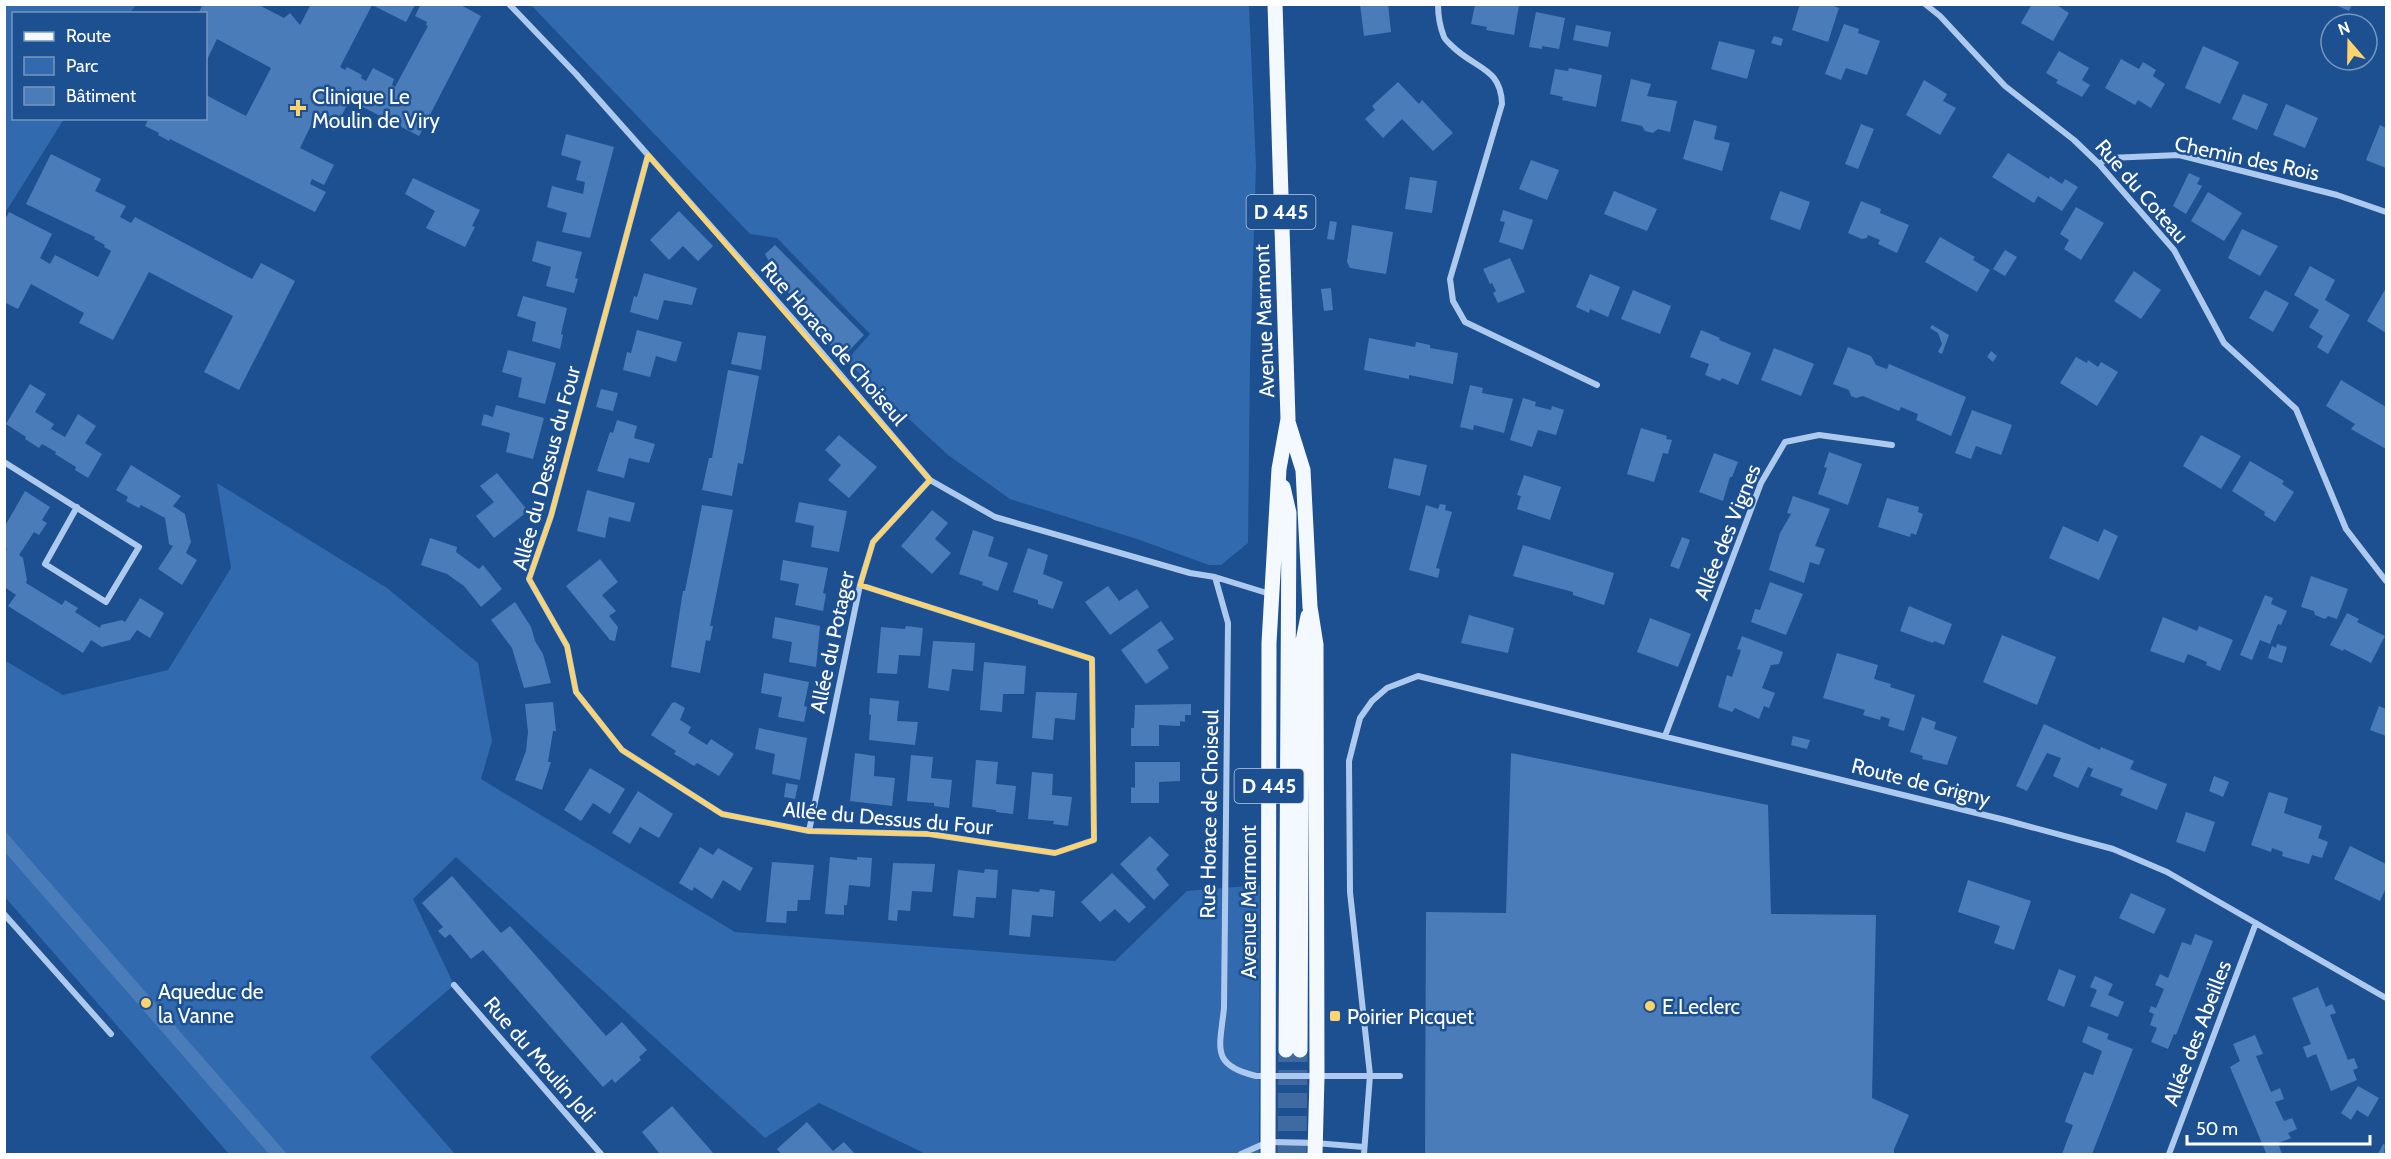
<svg xmlns="http://www.w3.org/2000/svg" width="2391" height="1159" viewBox="0 0 2391 1159" font-family="Cabin,sans-serif">
<style>
.green{fill:#316aae}
.building{fill:#4a7cb9}
.lines{fill:none;stroke-linecap:round;stroke-linejoin:round}
.primary-tunnel{stroke:#3f6aa1;stroke-width:15;stroke-dasharray:15 8;stroke-linecap:butt}
.street{stroke:#adcaee;stroke-width:6}
.primary{stroke:#f4f8ff;stroke-width:15}
.marked{fill:none;stroke:#fdd36c;stroke-width:4.5;stroke-linejoin:round}
.poi-dot{fill:#fdd36c;stroke:#1d5090;stroke-width:2}
.labels{text-anchor:middle;dominant-baseline:central;stroke-width:5;stroke-linejoin:round;paint-order:stroke}
.shield{fill:#1d5090;stroke:#bbcade;stroke-width:1.5}
.shield-label{font-size:20px;font-weight:bold;fill:#fff}
.poi-label{font-size:21px;fill:#fff;stroke:#1d5090;text-anchor:start}
.street-label{font-size:21px;fill:#fff;stroke:#1d5090}
</style>
<rect width="100%" height="100%" fill="#1d5090"/>
<!-- green -->
<path class="green" d="M5,4L136,5L130,13L14,14V118L64,119L5,213Z
M531,5H1249L1256,166L1250,361L1248,543L1221,565H1209L1137,539L1010,499L948,455L846,361L870,334L777,238L750,234Z
M217,483L387,588L478,663L492,741L481,779L735,932L1115,961L1187,891L1260,885L1259,1154H926L819,1103L765,1138L456,857L413,899L454,985L370,1057L455,1154H229L5,897L4,660L63,695L168,670L231,568Z"/>
<!-- building -->
<path class="building" d="M203,4H257L284,18L290,13L300,25L311,4L415,5L406,22L372,5L340,67L345,70L347,67L362,75L361,78L366,81L373,68L394,79L392,85L395,87L428,26L426,25L427,22L415,16L421,4H459L481,16L419,136L355,103L356,100L351,97L334,131L319,123L320,120L315,117L300,148L334,165L324,185L312,179L310,184L326,192L315,212L170,139L169,141L158,135L159,133L145,126L149,118H206V95L246,116L271,68L217,39L206,62V14H198Z
M1360,4H1388L1391,32L1364,36Z
M1800,4H1828L1839,8L1828,42L1792,30Z
M2032,4H2055L2069,13L2053,41L2021,23Z
M2333,4H2352L2349,11Z
M1475,5H1519L1514,35L1486,30L1487,27L1471,24Z
M1536,12L1565,18L1559,49L1542,46V49L1529,47Z
M1844,24L1859,29L1858,33L1880,41L1867,75L1846,68L1841,80L1825,74Z
M1576,25L1611,32L1608,47L1573,40Z
M1774,36L1783,39L1781,46L1771,43Z
M1719,41L1755,50L1747,79L1711,69Z
M2203,46L2239,62L2220,104L2185,88Z
M2059,51L2089,68L2082,80L2090,85L2082,97L2056,83L2058,80L2046,73Z
M2121,59L2139,69L2143,62L2156,70L2153,76L2165,84L2151,108L2138,100L2135,105L2105,88Z
M1569,68L1602,75L1596,107L1562,100L1563,97L1550,94L1555,69L1568,71Z
M1631,79L1651,84L1647,96L1677,101L1670,132L1658,129L1653,133L1645,131L1642,126L1621,121Z
M1924,80L1947,94L1943,101L1956,108L1940,135L1906,115Z
M1398,82L1419,104L1422,100L1453,133L1433,151L1402,119L1383,138L1365,119L1375,110L1372,106Z
M2243,94L2268,104L2257,130L2232,119Z
M2286,104L2318,118L2305,148L2273,135Z
M1694,120L1717,126L1714,139L1730,143L1722,171L1683,159Z
M1861,124L1874,129L1858,169L1845,164Z
M2380,125L2386,128V168L2366,160Z
M566,134L614,147L590,238L562,232L567,213L547,207L552,186L583,194L585,182L576,180L581,161L561,155Z
M2008,153L2049,179L2050,176L2062,184L2065,179L2078,187L2062,211L2038,196L2034,203L1992,177Z
M51,154L101,179L95,191L126,206L120,217L131,223L135,217L252,279L261,263L295,281L239,390L204,372L233,316L149,272L113,340L79,323L84,313L31,284L18,309L4,302V221L9,212L52,234L40,258L50,264L55,255L98,277L111,251L104,247L105,245L94,239L95,237L26,204Z
M1531,160L1559,170L1547,200L1519,189Z
M2189,173L2200,178L2197,184L2202,186L2186,214L2173,206Z
M1410,177L1437,181L1432,213L1405,209Z
M413,178L480,210L472,226L475,227L465,247L426,228L435,211L405,194Z
M1614,191L1657,209L1647,231L1604,214Z
M1780,191L1810,202L1800,230L1770,219Z
M2208,192L2242,213L2224,241L2191,221Z
M1861,201L1881,209L1880,213L1909,225L1897,253L1878,244L1880,240L1868,235L1867,238L1862,239L1848,233Z
M2076,207L2104,223L2081,260L2064,249L2069,240L2060,234Z
M1503,210L1533,220L1523,250L1499,242L1505,222L1500,221Z
M679,211L713,246L698,261L683,246L669,260L650,240Z
M1330,221L1337,222L1334,240L1327,239Z
M1352,225L1393,232L1386,274L1350,268L1347,262Z
M2242,229L2278,246L2260,276L2228,258Z
M1940,237L1975,257L1973,260L1990,270L1977,292L1925,262Z
M537,241L582,252L575,278L578,279L574,293L546,286L551,267L532,261Z
M775,245L864,335L843,357L833,348L779,281L765,254Z
M2005,250L2017,257L2005,276L1993,269Z
M1510,258L1525,292L1498,303L1493,293L1496,291L1492,283L1490,284L1483,269Z
M2310,266L2335,280L2325,300L2350,315L2328,354L2317,347L2323,336L2309,327L2319,310L2294,295Z
M2134,271L2161,290L2141,319L2114,301Z
M644,273L697,288L692,305L664,300L658,320L630,312L634,296L637,297Z
M1590,274L1620,287L1608,317L1590,309L1589,313L1576,307Z
M1331,288L1333,310L1324,311L1321,289Z
M2386,288V333L2367,321Z
M1633,290L1671,306L1660,334L1621,319Z
M2265,290L2289,303L2273,332L2249,318Z
M523,296L567,308L561,334L563,335L560,349L532,341L536,322L517,316Z
M1932,325L1949,335L1942,354L1938,352L1942,344L1938,333L1930,328Z
M637,330L682,342L676,362L656,356L650,377L623,370L627,352L631,353Z
M1701,330L1720,338L1719,340L1751,353L1738,385L1722,378L1720,381L1705,375L1709,364L1690,357Z
M738,332L766,336L761,370L731,364Z
M1369,338L1415,347L1416,342L1430,345V348L1458,353L1453,384L1409,375V379L1364,370Z
M1848,347L1871,356L1876,365L1887,369L1889,364L1966,397L1951,436L1916,420L1918,414L1901,407L1899,411L1863,396L1856,398L1851,396L1849,390L1833,384Z
M1774,348L1814,364L1801,396L1761,380Z
M508,350L556,363L545,404L518,397L522,378L502,372Z
M1991,351L1997,356L1993,362L1987,357Z
M2076,357L2087,363L2088,360L2098,367L2101,362L2118,372L2097,406L2060,383Z
M728,370L759,376L743,464L738,463L732,496L702,490L709,458H712Z
M2341,380L2386,407V449L2351,429L2355,424L2326,406Z
M30,384L46,394L35,412L54,424L51,429L65,437L78,414L96,426L85,443L102,454L88,478L75,470L76,467L55,454L56,452L42,444L39,448L25,439L26,437L6,424Z
M1470,385L1483,388L1482,393L1513,399L1504,433L1474,425L1473,430L1460,427Z
M601,389L618,393L613,411L596,407Z
M1523,398L1536,402L1535,406L1551,410L1552,406L1564,410L1556,435L1538,430L1532,447L1510,440Z
M496,405L544,418L533,459L506,452L510,433L481,425L484,414L493,417Z
M1972,410L2012,425L2001,455L1976,446L1971,459L1955,453Z
M617,420L637,426L634,438L655,444L649,463L629,458L624,478L597,471L610,432L613,433Z
M1641,428L1667,436L1666,439L1672,440L1668,454L1663,453L1654,482L1627,474Z
M839,435L877,467L849,498L828,480L841,465L825,450Z
M2201,435L2241,456L2221,489L2183,466Z
M1829,452L1862,464L1848,505L1818,494L1827,468L1824,467Z
M1714,453L1738,462L1732,477H1730L1723,501L1699,492Z
M1394,458L1427,465L1420,496L1388,488Z
M2250,461L2284,481L2282,484L2294,492L2275,522L2264,515L2265,512L2232,491Z
M131,465L181,496L173,506L185,514L191,542L186,553L197,560L182,585L158,569L173,546L169,544L165,518L141,505L139,508L126,501L128,497L116,490Z
M497,473L528,511L494,538L476,516L494,502L480,486Z
M1524,475L1561,487L1550,520L1517,509L1521,496L1517,495Z
M587,490L635,503L630,522L609,517L605,538L577,531Z
M25,491L50,507L42,520L47,523L39,535L34,532L19,555L23,558L27,580L26,583L62,605L65,600L78,608L75,612L100,628L101,625L122,620L125,622L140,598L164,613L150,638L137,630L130,640L102,647L91,640L83,653L8,606L16,595L6,588L4,583V553L7,549L5,547V526Z
M1793,496L1830,509L1815,546L1825,549L1819,565L1810,562L1804,583L1769,570L1780,533L1791,514L1787,513Z
M1887,498L1919,507L1918,512L1923,514L1916,535L1911,533L1910,537L1878,527Z
M799,502L847,511L839,552L811,547L814,526L795,522Z
M1440,504L1446,505L1445,510L1452,512L1436,568L1440,569L1438,578L1409,570L1426,505L1438,509Z
M702,505L733,510L710,626H713L710,641L706,640L700,673L671,667L683,591H685Z
M932,510L948,523L935,539L951,553L932,574L901,546Z
M2063,526L2098,542L2104,529L2118,536L2099,580L2049,558Z
M973,530L994,537L988,556L1008,563L998,591L982,585L983,582L959,574Z
M1682,537L1690,540L1679,569L1670,566Z
M430,538L457,547L456,552L479,569L483,565L502,589L481,607L464,586L447,574L421,565Z
M1523,545L1614,573L1604,605L1573,595V592L1513,576Z
M1028,548L1048,555L1043,574L1063,582L1053,609L1038,604V600L1013,592Z
M600,559L618,582L602,595L616,611L609,616L618,627L615,641L610,640L566,586Z
M783,560L828,568L823,593L826,594L823,611L795,605L799,584L780,580Z
M2311,576L2348,589L2337,619L2328,616L2325,619L2315,615L2314,611L2301,607Z
M1770,582L1803,594L1786,635L1751,622L1755,609L1760,610Z
M1108,586L1119,601L1137,589L1149,607L1110,635L1085,602Z
M2265,595L2273,598L2271,604L2287,611L2281,625L2278,624L2270,644L2260,640L2252,660L2240,655Z
M515,602L531,627L535,641L543,654L551,683L524,688L512,648L491,620Z
M1909,606L1952,624L1944,645L1934,641L1933,643L1900,631Z
M2347,613L2359,619L2357,622L2385,636L2371,663L2344,649L2343,651L2330,645Z
M1469,615L1514,628L1508,653L1461,643Z
M775,617L820,626L816,667L789,662L792,642L772,638Z
M2163,617L2197,631L2199,626L2233,640L2220,671L2206,665L2207,662L2188,654L2184,663L2150,651Z
M1650,618L1691,634L1678,667L1637,652Z
M1161,621L1174,639L1157,650L1169,668L1146,684L1121,650Z
M906,626L923,628L920,656L899,655L897,674L877,673L881,627L905,629Z
M2002,635L2056,657L2037,705L1983,682Z
M1742,636L1783,652L1779,664L1771,665L1762,688L1775,693L1769,708L1764,706L1759,719L1735,708L1732,712L1718,707L1727,675L1732,677L1741,650L1737,649Z
M933,641L975,643L973,671L952,669L949,691L928,688Z
M2277,644L2287,647L2282,663L2268,658L2272,646L2276,648Z
M1837,653L1878,665L1874,679L1891,684L1890,687L1915,695L1904,731L1888,726L1890,719L1881,716L1880,720L1863,715L1865,710L1823,698Z
M984,662L1026,666L1024,694H1003L1002,712L980,710Z
M764,673L809,682L804,706L807,707L804,722L778,717L782,697L761,693Z
M1036,692L1077,693L1075,720L1055,718L1053,740L1032,738Z
M870,698L899,701L897,721L918,722L915,745L869,740L871,715L869,714Z
M553,702L556,731H553L548,762H551L542,790L515,780L526,751L528,732L525,704Z
M675,702L685,708L680,720L691,727L688,733L707,745L711,739L734,754L719,776L697,763L694,766L683,759L674,754L676,751L651,735L672,703Z
M1191,704V715H1185V722L1180,721V726L1159,725V746H1131V728H1134L1135,705Z
M2379,706L2386,709V736L2370,730Z
M1922,717L1936,722L1934,729L1957,737L1947,765L1922,759L1923,756L1910,752Z
M2044,724L2100,750L2101,747L2134,761L2130,769L2167,784L2157,810L2120,795L2123,789L2090,776L2093,769L2088,767L2078,788L2053,776L2061,758L2047,753L2027,791L2016,786Z
M759,728L807,738L800,780L772,774L775,754L755,749Z
M1793,736L1810,740L1807,749L1791,745Z
M855,753L875,756L874,776L895,778L892,806L850,801Z
M1511,753L1768,805L1771,914L1876,915L1872,1098L1909,1115L1894,1149V1154H1425L1426,912L1506,913Z
M911,755L933,757L931,778L952,780L949,808L934,806V803L907,801Z
M976,760L998,762L996,784L1016,786L1013,814L996,812V810L972,807Z
M1135,762H1180V781L1159,782V803H1131V787L1135,788Z
M590,768L625,789L610,814L593,803L581,821L564,810Z
M1032,772L1053,774L1052,795L1072,797L1068,826L1053,824L1054,821L1028,819Z
M2214,776L2229,782L2223,797L2209,791Z
M786,783L798,785L795,799L784,797Z
M638,791L673,814L659,838L640,827L630,844L612,833Z
M2269,792L2288,798L2284,813L2322,826L2318,838L2328,842L2322,858L2312,855L2309,864L2282,856L2283,852L2272,848L2271,852L2251,845Z
M2186,812L2215,822L2205,852L2176,842Z
M4,830L287,1154H269L4,851Z
M1150,836L1169,855L1156,869L1169,885L1154,900L1120,864Z
M2350,846L2386,864V888L2380,901L2334,879Z
M700,847L713,855L718,848L753,868L740,891L723,880L712,899L694,887L692,891L679,883Z
M830,857L857,860V857L872,858L870,887L849,885L847,905H844V915L825,914Z
M772,862L814,865L810,900H798L797,911H787L786,923L766,922Z
M893,863L935,864L932,892L912,891L910,911L898,910L897,921L888,920Z
M985,869L998,870L996,898L976,897L974,918L953,916L958,870L984,873Z
M1112,873L1146,907L1129,923L1115,909L1100,922L1081,902Z
M452,876L501,933L510,926L606,1036L622,1022L647,1050L639,1057L641,1060L615,1083L612,1079L603,1087L483,950L471,959L450,934L445,938L438,931L443,927L422,903Z
M1968,880L2031,901L2014,950L1994,943L2000,926L1958,912Z
M1012,889L1039,892L1040,889L1055,891L1053,917L1032,915L1030,937L1009,935Z
M2131,893L2166,909L2154,934L2119,918Z
M2195,934L2213,941L2176,1035L2174,1034L2168,1049L2151,1042L2157,1028L2150,1025L2154,1014L2149,1012L2151,1006L2156,1008L2164,989L2155,985L2160,974L2168,978L2182,942L2191,945Z
M2059,969L2076,976L2064,1007L2047,1000Z
M2095,976L2113,984L2108,995L2124,1002L2118,1017L2090,1006L2097,990L2090,987Z
M2318,987L2326,1007L2332,1004L2336,1013L2330,1015L2348,1060L2354,1058L2358,1068L2353,1070L2357,1080L2331,1091L2316,1054L2307,1058L2303,1047L2311,1044L2292,998Z
M2088,1026L2109,1034L2107,1039L2133,1049L2092,1154H2062L2073,1125L2065,1122L2066,1118L2084,1072L2093,1075L2102,1051L2082,1042Z
M2255,1035L2263,1054L2256,1056L2271,1092L2280,1088L2284,1099L2275,1102L2284,1121L2292,1118L2297,1129L2288,1133L2291,1138L2278,1143L2282,1154H2262L2266,1153L2230,1067L2240,1061L2233,1044Z
M2358,1086L2379,1098L2368,1117L2357,1110L2351,1120L2341,1113Z
M672,1106L714,1154H660L642,1132Z
M807,1122L833,1151L844,1142L855,1154H781L777,1149Z
M2383,1144L2385,1145L2384,1154H2378Z"/>
<g class="lines">
<!-- primary-tunnel -->
<path class="primary-tunnel" d="M1285,1154L1286,1050
M1299,1154L1300,1050"/>
<!-- street -->
<path class="street" d="M509,4L576,74L648,155L799,326L930,480L995,517L1190,573L1215,577L1270,594
M1438,4C1438,15 1440,27 1444,37C1446,41 1450,44 1453,47C1476,69 1501,68 1502,104L1450,279L1453,301L1465,322L1597,385
M1925,4L1940,16L2005,86L2074,140L2099,164L2174,250L2224,343L2296,409L2346,529L2386,581
M648,155L551,516L529,579L567,646L576,692L622,750L722,814L809,831L929,834L1055,853L1094,840L1092,659L860,585
M2099,164L2109,158L2179,155L2337,195L2386,212
M4,462L139,547L106,602L45,564L77,507
M1215,577L1228,623L1224,1008C1220,1048 1210,1065 1256,1076H1400
M1665,736L1761,483L1785,442L1819,435L1892,445
M809,831L860,585L873,542L930,480
M4,914L111,1034
M454,985L601,1154
M1241,1154L1268,1142L1315,1143L1364,1147
M1364,1154L1370,1075L1350,892L1349,761L1360,718L1372,701L1387,688L1418,676L2005,820L2113,849L2167,872L2386,998
M2169,1154L2256,923"/>
<!-- primary -->
<path class="primary" d="M1288,422L1303,470L1310,607L1316,645L1317,1077L1315,1154
M1283,487L1289,513L1286,1050
M1300,1050L1302,646L1308,616
M1268,1154L1269,643L1279,469L1288,419L1275,4"/>
</g>
<!-- marked area -->
<path class="marked" d="M648,155L930,480L873,542L860,585L1092,659L1094,840L1055,853L929,834L809,831L722,814L622,750L576,692L567,646L529,579L551,516Z"/>
<!-- markers -->
<g class="poi-dot">
<path d="M295 99h6v6h6v6h-6v6h-6v-6h-6v-6h6z"/>
<circle cx="146" cy="1003" r="6"/>
<circle cx="1650" cy="1006" r="6"/>
<rect x="1329" y="1010" width="12" height="12" rx="3"/>
</g>
<g class="labels">
<!-- shield labels -->
<g class="shield">
<rect x="1246.5" y="195" width="69" height="34" rx="4.5"/>
<rect x="1234.5" y="769" width="69" height="34" rx="4.5"/>
</g>
<g class="shield-label">
<text x="1281" y="212">D 445</text>
<text x="1269" y="786">D 445</text>
</g>
<!-- poi labels -->
<g class="poi-label">
<text x="312" y="96">Clinique Le<tspan x="312" dy="24">Moulin de Viry</tspan></text>
<text x="158" y="991">Aqueduc de<tspan x="158" dy="24">la Vanne</tspan></text>
<text x="1662" y="1006">E.Leclerc</text>
<text x="1347" y="1016">Poirier Picquet</text>
</g>
<!-- street labels -->
<g class="street-label">
<text transform="translate(2247 158) rotate(12)">Chemin des Rois</text>
<text transform="translate(2142 191) rotate(49)">Rue du Coteau</text>
<text transform="translate(1264 321) rotate(-92)">Avenue Marmont</text>
<text transform="translate(834 343) rotate(49)">Rue Horace de Choiseul</text>
<text transform="translate(546 468) rotate(-75)">Allée du Dessus du Four</text>
<text transform="translate(1727 532) rotate(-68)">Allée des Vignes</text>
<text transform="translate(832 642) rotate(-78)">Allée du Potager</text>
<text transform="translate(1921 782) rotate(14)">Route de Grigny</text>
<text transform="translate(1209 814) rotate(-89)">Rue Horace de Choiseul</text>
<text transform="translate(888 818) rotate(5)">Allée du Dessus du Four</text>
<text transform="translate(1248 902) rotate(-90)">Avenue Marmont</text>
<text transform="translate(2197 1033) rotate(-69)">Allée des Abeilles</text>
<text transform="translate(540 1059) rotate(49)">Rue du Moulin Joli</text>
</g>
</g>
<!-- border -->
<rect width="2391" height="1159" fill="none" stroke="#ffffff" stroke-width="12"/>
<!-- legend -->
<rect x="12" y="12" width="195" height="108" fill="#1d5090" stroke="#7796bc" stroke-width="1.5"/>
<rect x="24" y="32" width="30" height="9" fill="#f4f8ff" stroke="#7796bc" stroke-width="1.5"/>
<text x="66" y="42" font-size="18" fill="#ffffff">Route</text>
<rect x="24" y="57" width="30" height="18" fill="#316aae" stroke="#7796bc" stroke-width="1.5"/>
<text x="66" y="72" font-size="18" fill="#ffffff">Parc</text>
<rect x="24" y="87" width="30" height="18" fill="#4a7cb9" stroke="#7796bc" stroke-width="1.5"/>
<text x="66" y="102" font-size="18" fill="#ffffff">Bâtiment</text>
<!-- north arrow -->
<g transform="translate(2349 42) rotate(340)"><circle r="28" fill="#1d5090" stroke="#7796bc" stroke-width="1.5"/>
<path d="M0-4.5L10 22L0 15L-10 22Z" fill="#fdd36c"/>
<text y="-9" font-size="16" font-weight="bold" text-anchor="middle" fill="#ffffff">N</text>
</g>
<!-- scale -->
<path d="M2187 1135v9h183v-9" fill="none" stroke="#ffffff" stroke-width="3"/>
<text x="2196" y="1135" font-size="18" fill="#ffffff" stroke="#1d5090" stroke-width="4.5" paint-order="stroke">50 m</text>
</svg>
